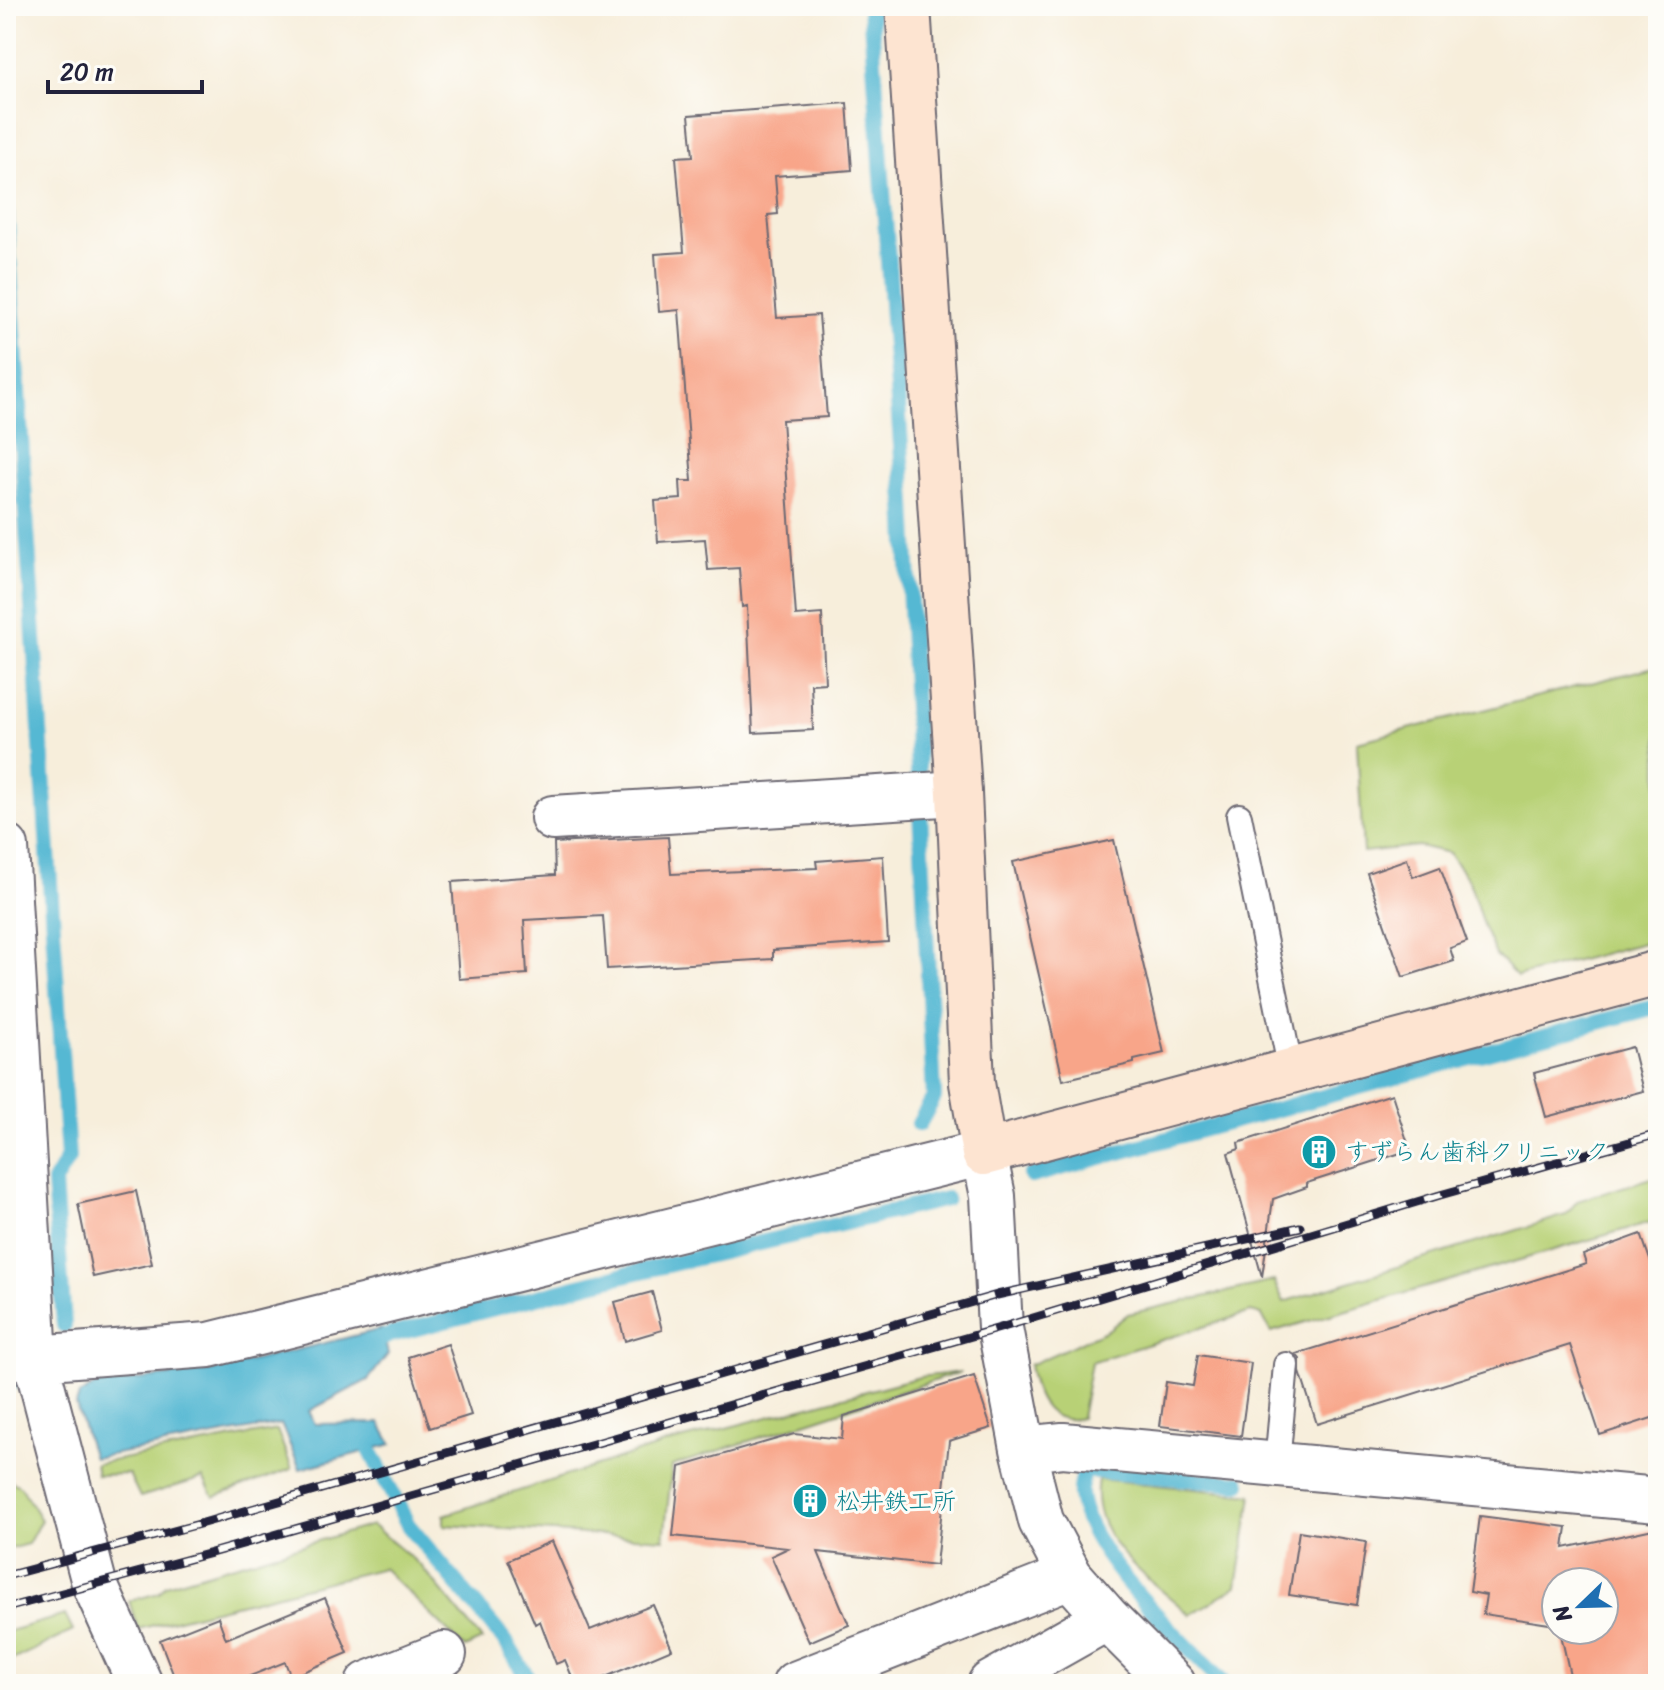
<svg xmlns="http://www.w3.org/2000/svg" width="1664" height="1690" viewBox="0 0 1664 1690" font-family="Sriracha,'Klee One',sans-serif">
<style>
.green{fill:#b8d176;stroke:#6d7a58;stroke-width:2}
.water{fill:#55b8d3;stroke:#3c6d87;stroke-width:2}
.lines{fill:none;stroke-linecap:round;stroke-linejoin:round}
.stream{stroke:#55b8d3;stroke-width:16}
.building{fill:#f8a589}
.lane-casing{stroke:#6d6973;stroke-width:28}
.street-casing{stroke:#6d6973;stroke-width:48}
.secondary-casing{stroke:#6d6973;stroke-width:48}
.lane{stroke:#fff;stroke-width:24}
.street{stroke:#fff;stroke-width:44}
.secondary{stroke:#fde4d1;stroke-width:44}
.rail-casing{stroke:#22223b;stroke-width:9}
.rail{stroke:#fdfcf7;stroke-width:6;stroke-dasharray:18;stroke-linecap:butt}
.labels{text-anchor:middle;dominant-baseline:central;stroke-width:6;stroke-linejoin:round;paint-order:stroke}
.culture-label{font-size:24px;fill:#0d838f;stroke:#fdfcf7;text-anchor:start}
</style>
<rect width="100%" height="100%" fill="#fdfcf7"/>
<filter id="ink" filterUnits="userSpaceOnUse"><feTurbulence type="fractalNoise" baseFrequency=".0125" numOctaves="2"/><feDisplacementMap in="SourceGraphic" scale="16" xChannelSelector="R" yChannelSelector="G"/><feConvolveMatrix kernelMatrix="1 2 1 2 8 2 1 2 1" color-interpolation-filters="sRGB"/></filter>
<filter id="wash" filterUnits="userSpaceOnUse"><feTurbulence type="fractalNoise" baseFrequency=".006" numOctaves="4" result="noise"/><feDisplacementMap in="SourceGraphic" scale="32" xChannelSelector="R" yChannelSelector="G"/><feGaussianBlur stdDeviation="1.8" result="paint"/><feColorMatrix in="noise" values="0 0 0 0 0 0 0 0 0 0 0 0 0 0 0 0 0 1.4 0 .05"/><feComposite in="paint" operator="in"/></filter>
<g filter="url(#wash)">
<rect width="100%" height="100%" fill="#f7eedb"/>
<!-- green -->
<path class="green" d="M1658,666V939L1517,977L1496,955L1484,928L1469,881L1449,853L1418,846L1363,852L1357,742Z
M1658,1176V1220L1271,1332L1262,1315L1251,1312L1091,1362L1081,1418C1046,1426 1034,1395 1029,1365L1108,1330L1128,1314L1274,1281L1284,1302L1566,1215L1577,1201Z
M961,1372L672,1466L664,1539L444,1525V1515L661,1445L920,1377Z
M277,1430L292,1469L214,1497L203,1478L140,1497L129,1474L97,1475L95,1464Z
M6,1478L21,1487L41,1520L28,1544L6,1550Z
M1098,1479L1252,1495L1237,1586L1190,1615C1151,1579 1087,1540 1098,1479Z
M372,1525L421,1566L482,1640L465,1648L383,1568L138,1629L129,1601L159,1593L166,1585Z
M65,1615L73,1631L6,1663V1632Z"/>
<!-- water -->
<path class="water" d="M382,1329L388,1354L368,1380L309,1411L315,1424L380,1423L392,1444L300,1469L281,1424L93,1458L76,1405L79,1395L98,1384L211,1371Z"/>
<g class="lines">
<!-- stream -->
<path class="stream" d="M870,6L905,502L934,1097L919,1124
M6,208L68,1158L54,1182L64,1325
M1031,1176L1658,1006
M365,1346L390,1335L599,1281L946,1199
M6,1385H9
M354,1444L366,1442L408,1525L506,1642L531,1684
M1224,1684C1182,1640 1086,1555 1080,1494C1079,1487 1083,1477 1084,1470L1239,1483"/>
</g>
<g id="blocks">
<!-- building -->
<path class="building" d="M847,103L852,170L775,176L778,214L768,215L777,318L819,315L827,417L782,420L796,616L822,614L825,683L811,684L813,730L753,733L747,606L742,607L739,568L708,570L705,539L658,542L655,501L681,499L680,481H692L679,310L659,312L655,254L684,252L676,157L693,156L689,115Z
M668,837L671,874L817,868L816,861L883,856L888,942L773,950V959L607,969L603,916L524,920L527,974L459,979L452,882L555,875L554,843Z
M1114,840L1164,1053L1134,1060V1063L1063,1080L1013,862Z
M1407,859L1413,877L1440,867L1467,942L1450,948L1454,961L1403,977L1367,873Z
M1632,1047L1643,1091L1546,1117L1534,1073Z
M1392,1094L1410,1150L1307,1183V1187L1273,1199L1262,1277L1228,1153L1239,1149L1238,1143Z
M136,1191L152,1264L93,1277L78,1204Z
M1641,1234L1658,1283V1416L1600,1435L1570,1345L1317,1424L1300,1372V1359L1296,1354L1586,1264L1583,1255Z
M652,1292L662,1330L625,1341L615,1302Z
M448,1344L471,1415L430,1428L408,1357Z
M1198,1355L1251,1363L1241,1436L1160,1426L1166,1382L1193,1386Z
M974,1376L991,1428L949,1441L936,1565L818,1552L849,1625L809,1642L771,1556L788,1548L673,1536L680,1467L794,1434L842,1439L844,1416Z
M1480,1516L1567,1527L1564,1548L1658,1528V1684H1572L1560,1630H1604V1582H1556V1625L1483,1614L1486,1595L1470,1592Z
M1299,1531L1366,1542L1357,1605L1289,1595Z
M552,1541L590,1630L653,1605L672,1649L589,1684H575L565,1660L556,1664L540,1621L535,1624L508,1560Z
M325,1598L348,1653L291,1677L285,1662L230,1684H177L160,1640L218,1617L226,1639Z"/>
</g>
</g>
<g filter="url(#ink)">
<use href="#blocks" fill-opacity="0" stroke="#6d6973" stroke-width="2"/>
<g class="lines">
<defs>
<path id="lane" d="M1239,816L1291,1071
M1277,1464L1286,1365"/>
<path id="street" d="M553,818L959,793
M6,847L35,1358L94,1583L140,1684
M6,1356L35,1358L209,1345L984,1153L993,1196L1000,1328L1023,1449L1041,1521L1070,1576L1107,1618L1173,1684
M1023,1449L1063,1445L1658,1500
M368,1684L444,1654
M795,1684L1070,1576
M990,1684L1107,1618"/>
<path id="secondary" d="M908,6L959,793L972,1083L984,1153L1658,973"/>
</defs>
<!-- lane casing -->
<use href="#lane" class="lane-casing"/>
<!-- street casing -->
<use href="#street" class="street-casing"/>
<!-- secondary casing -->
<use href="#secondary" class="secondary-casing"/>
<!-- lane -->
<use href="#lane" class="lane"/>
<!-- street -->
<use href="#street" class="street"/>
<!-- secondary -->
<use href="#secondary" class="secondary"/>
<defs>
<path id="rail" d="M6,1576L203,1523L997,1295L1300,1227
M6,1608L211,1553L1000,1328L1440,1195L1658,1134"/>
</defs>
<!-- rail casing -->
<use href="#rail" class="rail-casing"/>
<!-- rail -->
<use href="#rail" class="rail"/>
</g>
</g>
<!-- icons -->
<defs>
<symbol id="building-disc" viewBox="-11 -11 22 22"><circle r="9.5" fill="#0f9aa8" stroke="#fdfcf7"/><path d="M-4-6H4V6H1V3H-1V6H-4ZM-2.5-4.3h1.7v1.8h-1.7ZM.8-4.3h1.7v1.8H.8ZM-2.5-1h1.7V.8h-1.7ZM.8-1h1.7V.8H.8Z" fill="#fff"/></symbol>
</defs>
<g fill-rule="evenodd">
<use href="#building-disc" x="1299" y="1132" width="40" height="40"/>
<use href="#building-disc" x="790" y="1481" width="40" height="40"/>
</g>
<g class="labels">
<!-- culture labels -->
<g class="culture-label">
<text x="1345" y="1152">すずらん歯科クリニック</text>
<text x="836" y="1501">松井鉄工所</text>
</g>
</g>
<!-- margin -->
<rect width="1664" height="1690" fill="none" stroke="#fdfcf7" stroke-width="32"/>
<!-- north arrow -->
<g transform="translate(1580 1606) rotate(247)"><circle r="38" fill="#fdfcf7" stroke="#a5a5ac" stroke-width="2"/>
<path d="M0-6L14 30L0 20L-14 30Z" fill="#1f6fb2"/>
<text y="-12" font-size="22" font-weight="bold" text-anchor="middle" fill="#22223b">N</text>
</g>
<!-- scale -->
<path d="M48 80v12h154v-12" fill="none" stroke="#22223b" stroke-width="4"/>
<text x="60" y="80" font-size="24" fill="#22223b" stroke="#fdfcf7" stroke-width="6" paint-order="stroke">20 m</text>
</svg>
